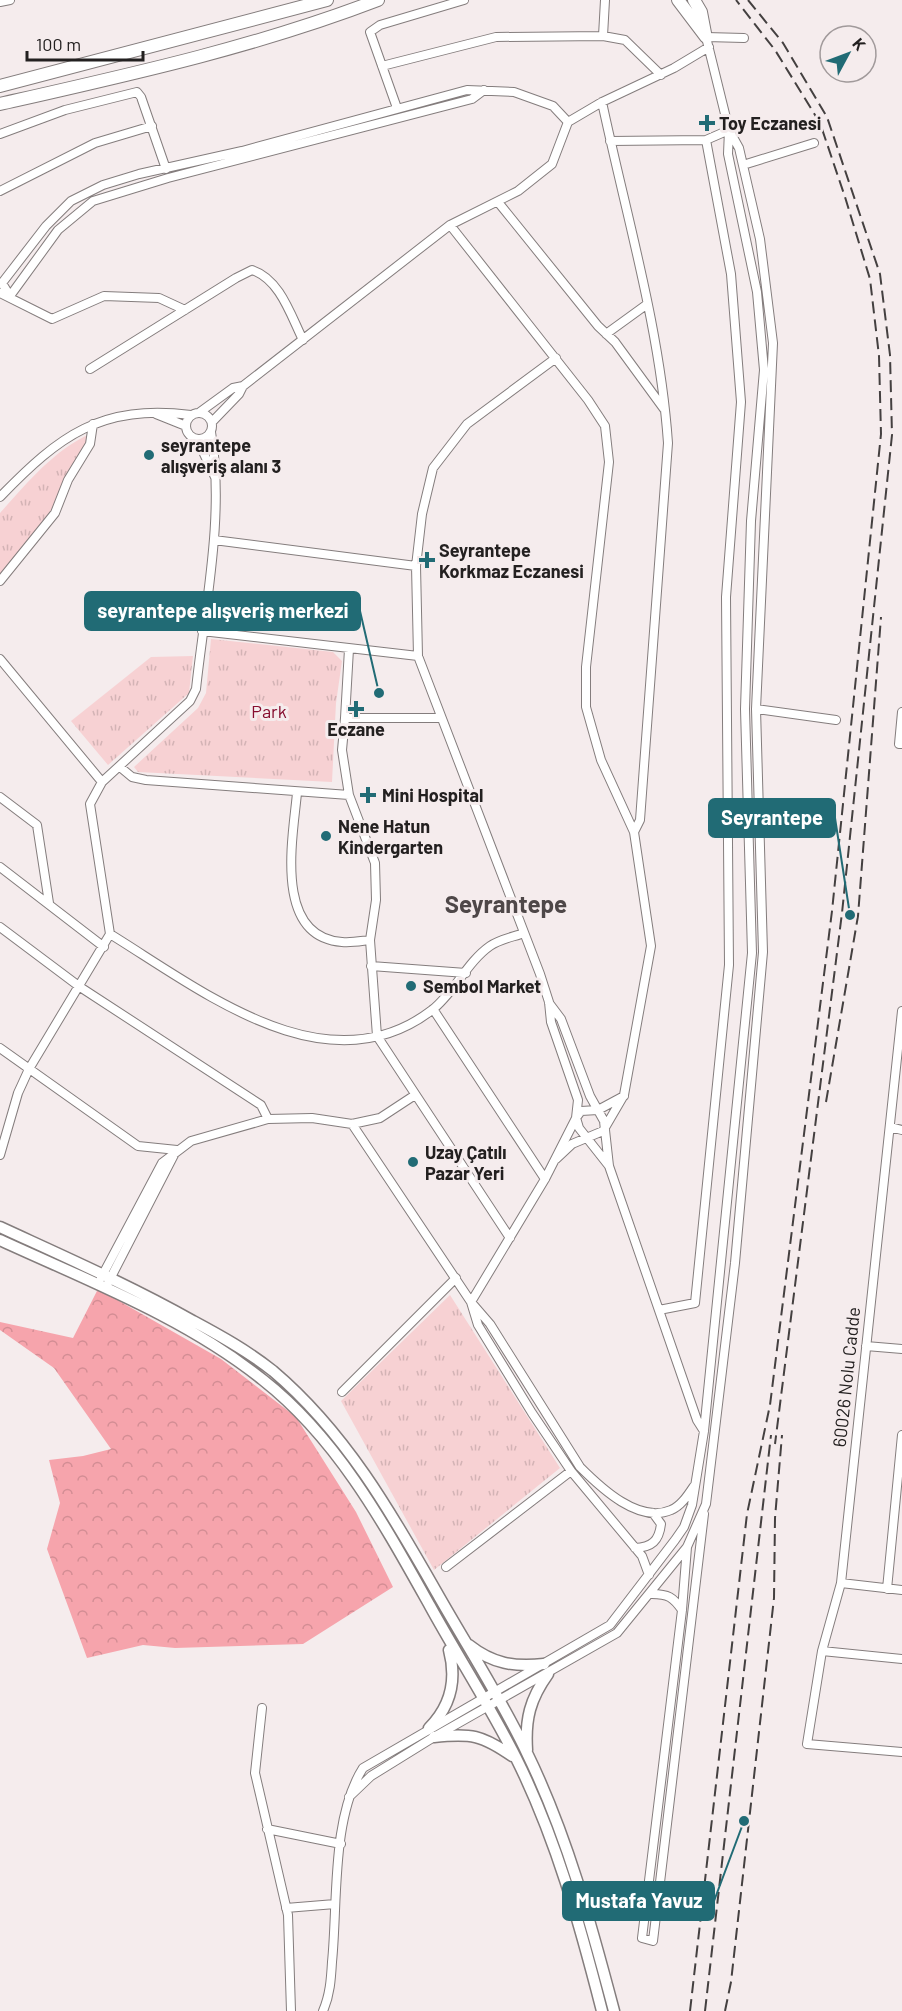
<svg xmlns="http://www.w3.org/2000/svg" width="902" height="2011" viewBox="0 0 902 2011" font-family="Barlow,sans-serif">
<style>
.forest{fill:url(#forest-crowns)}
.park{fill:url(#park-tufts)}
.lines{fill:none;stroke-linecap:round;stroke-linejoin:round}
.minor-casing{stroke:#847d7d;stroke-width:10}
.major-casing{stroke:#847d7d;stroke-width:13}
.highway-casing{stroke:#847d7d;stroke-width:14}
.minor{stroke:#fff;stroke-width:8}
.major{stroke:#fff;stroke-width:10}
.highway{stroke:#fff;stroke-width:12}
.rail{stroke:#444040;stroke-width:2;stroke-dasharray:12 6;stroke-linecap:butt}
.poi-dot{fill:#216b75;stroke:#f5eced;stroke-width:2}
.labels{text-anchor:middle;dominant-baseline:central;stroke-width:6;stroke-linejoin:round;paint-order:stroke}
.poi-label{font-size:18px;font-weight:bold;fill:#232020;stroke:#f5eced;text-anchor:start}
.park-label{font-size:18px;fill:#860d2f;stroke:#f5eced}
.street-label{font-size:18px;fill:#232020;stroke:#f5eced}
.district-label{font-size:24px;font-weight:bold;fill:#4e4748;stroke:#f5eced}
.leader{fill:none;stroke:#216b75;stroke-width:2}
.callout-dot{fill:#216b75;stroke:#f5eced;stroke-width:2}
.callout{fill:#216b75;stroke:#216b75;stroke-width:2}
.callout-label{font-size:20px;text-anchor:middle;font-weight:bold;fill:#fff}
</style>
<defs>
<pattern id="forest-crowns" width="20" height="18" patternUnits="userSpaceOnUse" patternTransform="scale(1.5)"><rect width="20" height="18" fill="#f6a4ac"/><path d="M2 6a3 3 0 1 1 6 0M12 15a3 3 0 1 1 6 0" fill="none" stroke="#d38d94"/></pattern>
<pattern id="park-tufts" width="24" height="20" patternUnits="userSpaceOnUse" patternTransform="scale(1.5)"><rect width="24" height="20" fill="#f7d1d3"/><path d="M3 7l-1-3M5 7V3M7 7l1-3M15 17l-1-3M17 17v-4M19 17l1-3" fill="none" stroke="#d3b3b5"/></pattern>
</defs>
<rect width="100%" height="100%" fill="#f5eced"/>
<!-- forest -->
<path class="forest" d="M98,1289L221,1359L296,1417L356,1512L393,1587L303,1644L175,1648L143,1645L87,1658L47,1549L60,1503L49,1460L83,1456L111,1449L54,1368L0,1330V1322L73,1338Z"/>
<!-- park -->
<path class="park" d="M90,434L56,512L0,581V513C27,483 54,450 90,434Z
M211,639L333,652L342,661L336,703L332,782L138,772L134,767L198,708L206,693Z
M193,656L189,693L108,765L71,721L151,657Z
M450,1295L560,1468L434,1570L341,1401Z"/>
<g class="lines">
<defs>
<path id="minor" d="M0,2L10,0
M603,36L605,0
M382,66L496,37L603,36L625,40L661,75
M602,102C626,215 660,328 668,443L640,820L634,832
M397,108L370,32L380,25L464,0
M0,134L65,110L137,92L141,97L166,169
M610,141L706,140L729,130
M743,165L814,143
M0,191L95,143L152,126
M498,202L598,326L615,342L664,409
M450,225L588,400L605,426L609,462L586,667V707L601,760L634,832L651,946L624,1095L603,1131L572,1144L556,1159
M0,293L52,319L104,296L159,298L185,310
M10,296L2,283L46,226L71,201L103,185L139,174L242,151L467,90L514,92L553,106L568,122
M10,296L58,230L93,201L168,178L472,99L484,90
M606,334L646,305
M90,369L236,278L252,270C280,279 291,316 303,340
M200,412L233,388L243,386L450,225L518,191L552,164L568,122L602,102L674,68L709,47
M186 426a13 13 0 1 1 26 0a13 13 0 1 1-26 0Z
M156,414L186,426
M212,422L239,394L243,386
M197,439L215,477
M0,497C60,435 101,404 191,415
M214,540L416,566
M0,581L55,513L68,480L90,444L93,424
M202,631L418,656L540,974L549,1002L551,1022L578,1100L576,1118L579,1128L609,1166
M418,656L416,566L422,514L433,468L467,424L556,358
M0,659L102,782L190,701L196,689C205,605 225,515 211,432
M756,709L836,720
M902,712L899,744H902
M345,718L349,649
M441,718H345L342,750L349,795L375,863L376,900L370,940L377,1036L510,1238
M120,767L132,777L146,780L349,795
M102,782L90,804L110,934C201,990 327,1091 432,1010C454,993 467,962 490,946C500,939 513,937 524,933
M297,793C293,837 273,937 342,942C351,943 361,941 370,940
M0,797L37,825L49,903
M0,867L104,947
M0,927L80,987L261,1105L268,1119
M371,966L466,973
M549,1003L561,1019L590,1096L604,1121L609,1166L697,1420L704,1431
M433,1009L545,1179
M902,1011L841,1583L822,1651L807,1744L902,1752
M0,1048L138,1146L177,1150
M624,1096L598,1110L581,1111L576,1118L545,1179L471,1302L478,1325L532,1413L571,1471L642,1556L649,1575
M352,1124L471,1302L490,1324L580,1467C601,1488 639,1524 671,1510C681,1506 688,1495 694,1486
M890,1127L902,1130
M0,1155L18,1093L29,1069L110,934
M101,1278L162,1163L191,1141L268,1119L312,1118L352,1124L380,1118L415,1095
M108,1283L175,1153
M659,1310L695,1303L729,965L726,597L741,402L731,274L706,140
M866,1346L902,1349
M342,1392L456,1278
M687,1547L682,1610L642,1938L653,1941L704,1514
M635,1548C652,1547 659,1541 661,1524L653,1513
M446,1567L571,1471
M841,1583L902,1590
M887,1589L902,1435
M652,1594C668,1594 673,1597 682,1610
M822,1651L902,1659
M262,1708L255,1773L288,1915L291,2011
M349,1797L371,1776L434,1737L617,1633L687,1547L706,1504L735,1263L763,952L756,709L773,343L760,239L739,148L729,130L706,37L744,38
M267,1829L341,1844
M286,1908L335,1904
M323,2011C330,1995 331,1979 332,1962C338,1903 331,1818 363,1768L610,1625L675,1540L684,1527L692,1505L704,1431L752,953L745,709L751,521L764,370L757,292L728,154L729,130"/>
<path id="major" d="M0,1227C65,1257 131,1286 193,1321C221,1336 248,1351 273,1371C345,1432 391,1512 437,1593C467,1646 501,1698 527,1753C567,1835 591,1924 614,2011
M0,1240C89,1281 186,1318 263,1380C338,1439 384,1524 430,1606C458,1657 490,1706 516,1758C556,1838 580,1925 602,2011
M469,1645C493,1664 514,1667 544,1664
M429,1728C451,1706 457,1680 449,1650
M434,1737C471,1733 482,1735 512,1756
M527,1750C525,1719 530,1699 548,1674"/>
<path id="highway" d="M678,0L706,37
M694,0L701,12L705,33
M0,86L327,0
M0,104C128,75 256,47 378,0"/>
</defs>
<!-- minor casing -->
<use href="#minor" class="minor-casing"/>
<!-- major casing -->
<use href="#major" class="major-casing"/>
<!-- highway casing -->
<use href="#highway" class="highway-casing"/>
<!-- minor -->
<use href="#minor" class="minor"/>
<!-- major -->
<use href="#major" class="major"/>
<!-- highway -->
<use href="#highway" class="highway"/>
<!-- rail -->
<path class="rail" d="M748,0L783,43L827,117L880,274L890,355L892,435L842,913L775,1444
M826,1102L858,916L881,617
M690,2011L747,1514L770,1405L832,911L881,434L879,356L870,279L845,197L820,123L775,50L736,0
M705,2011L771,1435
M725,2011L731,1982L774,1598L775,1518L782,1435"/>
</g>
<!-- markers -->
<g class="poi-dot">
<path d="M704 114h6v6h6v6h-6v6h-6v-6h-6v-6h6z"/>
<circle cx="149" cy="455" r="6"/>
<path d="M424 551h6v6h6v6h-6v6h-6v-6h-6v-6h6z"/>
<path d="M353 700h6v6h6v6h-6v6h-6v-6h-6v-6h6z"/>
<path d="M365 786h6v6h6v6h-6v6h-6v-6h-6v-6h6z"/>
<circle cx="326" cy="836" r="6"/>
<circle cx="411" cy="986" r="6"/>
<circle cx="413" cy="1162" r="6"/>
</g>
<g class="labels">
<!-- poi labels -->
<g class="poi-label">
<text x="719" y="123">Toy Eczanesi</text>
<text x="161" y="445">seyrantepe<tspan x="161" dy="21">alışveriş alanı 3</tspan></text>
<text x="439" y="550">Seyrantepe<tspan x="439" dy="21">Korkmaz Eczanesi</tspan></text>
<text x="356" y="729" text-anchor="middle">Eczane</text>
<text x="382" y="795">Mini Hospital</text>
<text x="338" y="826">Nene Hatun<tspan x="338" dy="21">Kindergarten</tspan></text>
<text x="423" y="986">Sembol Market</text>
<text x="425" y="1152">Uzay Çatılı<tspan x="425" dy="21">Pazar Yeri</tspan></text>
</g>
<!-- park labels -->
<g class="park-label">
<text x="269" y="711">Park</text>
</g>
<!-- street labels -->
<g class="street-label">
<text transform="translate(846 1377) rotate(-84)">60026 Nolu Cadde</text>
</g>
<!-- district labels -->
<g class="district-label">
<text x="506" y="903">Seyrantepe</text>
</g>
</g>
<!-- callouts -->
<path class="leader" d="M379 693L360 611M850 915L835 818M744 1821L714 1901"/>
<g class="callout-dot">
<circle cx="379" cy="693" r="6"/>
<circle cx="850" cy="915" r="6"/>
<circle cx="744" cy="1821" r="6"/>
</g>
<g class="callout">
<rect x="85" y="592" width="275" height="38" rx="6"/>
<rect x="709" y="799" width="126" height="38" rx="6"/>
<rect x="563" y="1882" width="151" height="38" rx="6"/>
</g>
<g class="callout-label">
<text x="223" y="618">seyrantepe alışveriş merkezi</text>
<text x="772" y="825">Seyrantepe</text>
<text x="639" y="1908">Mustafa Yavuz</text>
</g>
<!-- north arrow -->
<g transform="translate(848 54) rotate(49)"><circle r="28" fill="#f5eced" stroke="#a19a9b" stroke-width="1.5"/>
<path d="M0-4.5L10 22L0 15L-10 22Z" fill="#216b75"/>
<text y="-9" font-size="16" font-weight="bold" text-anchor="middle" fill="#232020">K</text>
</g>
<!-- scale -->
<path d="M27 51v9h116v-9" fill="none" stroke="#232020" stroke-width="3"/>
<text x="36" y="51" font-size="18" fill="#232020" stroke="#f5eced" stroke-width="4.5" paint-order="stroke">100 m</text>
</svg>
